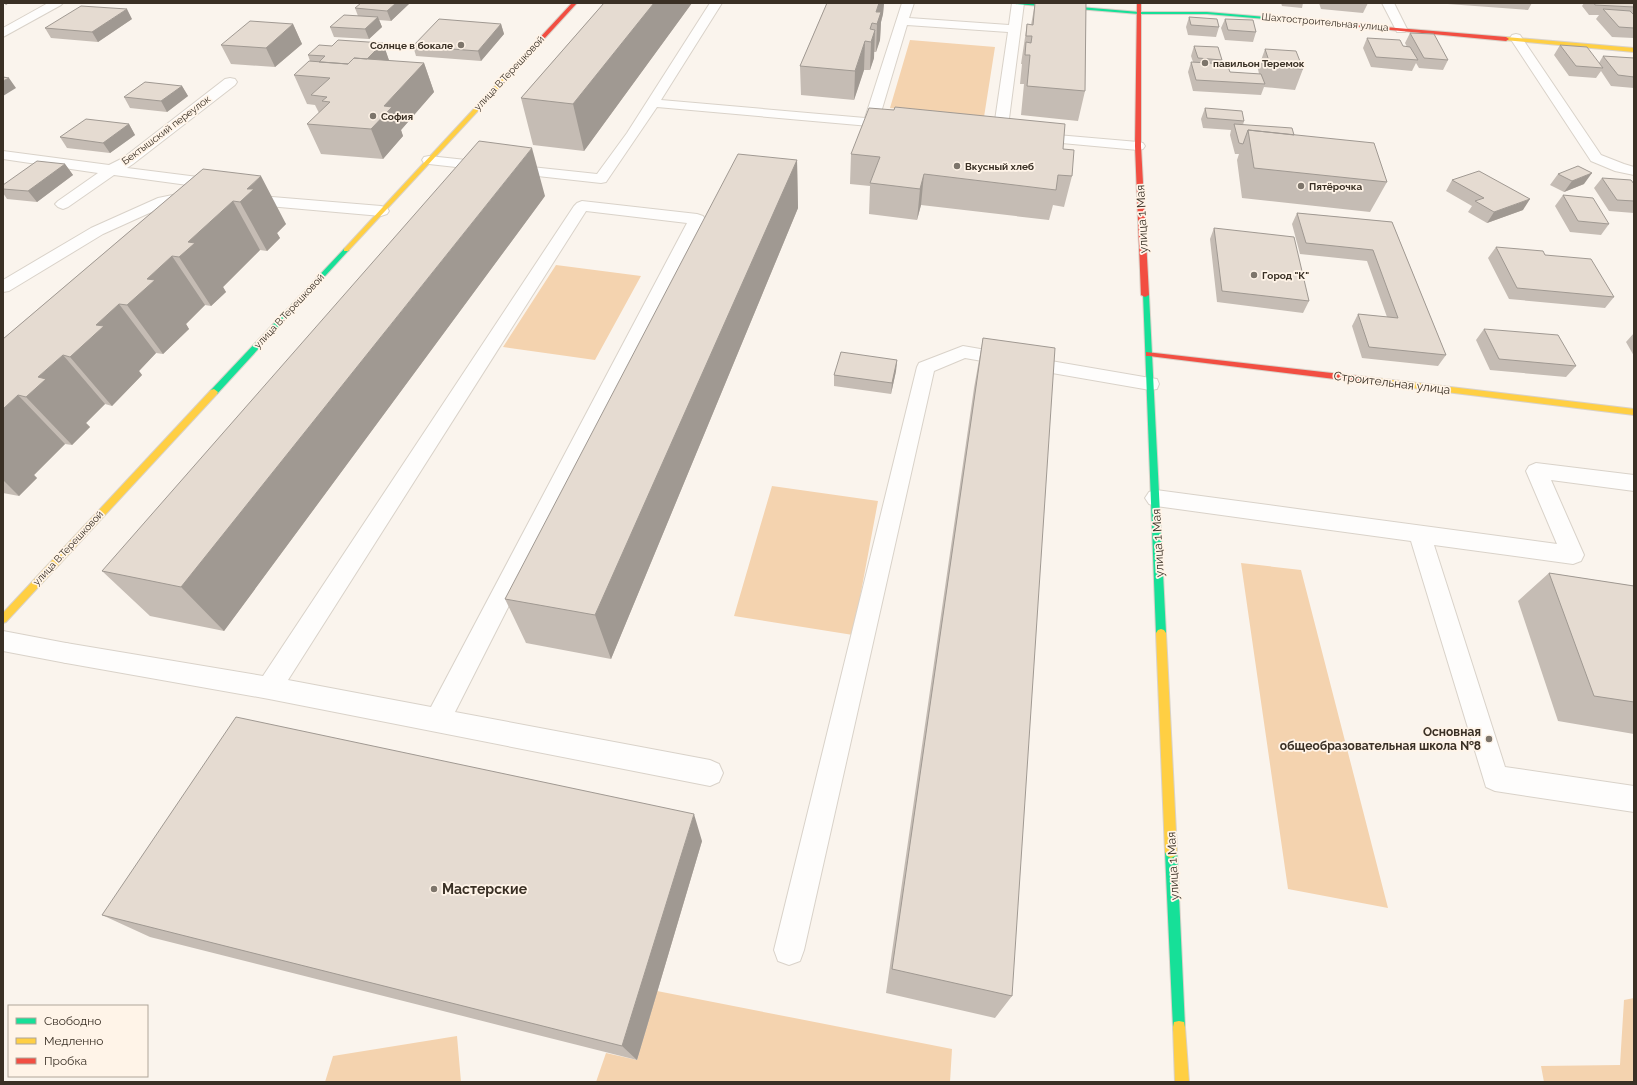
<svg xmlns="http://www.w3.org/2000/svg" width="1637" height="1085" viewBox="0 0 1637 1085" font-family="Raleway,sans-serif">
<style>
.green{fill:#f4d3af}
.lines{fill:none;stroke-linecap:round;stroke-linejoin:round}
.lane-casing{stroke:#d9d2c9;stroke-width:2}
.street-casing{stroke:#d9d2c9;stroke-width:2}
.fast-casing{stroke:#d9d2c9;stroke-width:2}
.slow-casing{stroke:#d9d2c9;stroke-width:2}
.jam-casing{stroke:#d9d2c9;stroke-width:2}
.lane{fill:#fefdfc;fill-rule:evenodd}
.street{fill:#fefdfc;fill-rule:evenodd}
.fast{fill:#16e098;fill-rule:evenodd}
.slow{fill:#ffcf43;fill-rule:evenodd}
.jam{fill:#f24e42;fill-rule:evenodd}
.wall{fill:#c5bcb4}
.shaded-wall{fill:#a09992}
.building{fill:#e5dbd1;stroke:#a09992}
.poi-dot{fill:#7d756b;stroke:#fff4e8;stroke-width:1.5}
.labels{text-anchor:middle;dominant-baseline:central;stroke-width:3.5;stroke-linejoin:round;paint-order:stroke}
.far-street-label{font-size:10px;fill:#3a3025;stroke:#fff4e8}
.far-poi-label{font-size:10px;font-weight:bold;fill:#3a3025;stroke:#fff4e8;text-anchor:start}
.street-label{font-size:12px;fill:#3a3025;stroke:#fff4e8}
.poi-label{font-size:12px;font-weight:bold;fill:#3a3025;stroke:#fff4e8;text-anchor:end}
.near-poi-label{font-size:14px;font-weight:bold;fill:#3a3025;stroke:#fff4e8;text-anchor:start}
</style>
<rect width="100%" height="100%" fill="#faf4ed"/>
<!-- green -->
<path class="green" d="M910,40L995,47L984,117L890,108Z
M556,265L641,276L595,360L503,347Z
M772,486L878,501L853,635L734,616Z
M1241,563L1301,570L1388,908L1288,889Z
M657,991L952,1049L950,1082H596L606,1053L637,1060Z
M1634,998V1082H1544L1541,1066L1620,1065L1624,1000Z
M457,1036L461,1082H325L333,1056Z"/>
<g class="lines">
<defs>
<path id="lane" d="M710,3H722L661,100L865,118L902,3H914L909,18L1009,25L1012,3H1024L1007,134L1005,137L1000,138L995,137L993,134L1008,32L907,25L879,119L897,121L899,124L897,127L892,128L657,107L606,182L601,183L429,164L424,163L422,160L424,157L429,156L597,174L627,133Z
M1516,34L1520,35L1601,155L1624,164L1634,167V175L1615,171L1591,161L1510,38L1512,35Z
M1034,133L1138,142L1143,143L1145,146L1143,149L1138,150L1029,140L1027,137L1029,134Z
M197,190L202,192L205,195L202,198L167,205L103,234L9,291L3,292V280L91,228L158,198Z
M582,201L697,214L703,216L705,219L455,712L710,760L719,764L723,773L719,782L710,786L269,699L66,663L57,660L54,653L57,646L66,643L263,676L574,206L577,203ZM586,211L687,223L431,707L288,680Z
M963,346L1150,378L1157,379L1159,384L1157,389L1150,390L965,358L934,371L804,950L800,961L789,965L778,961L774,950L917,367L919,363Z
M1536,463L1634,475V491L1551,480L1584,555L1581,561L1573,564L1434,545L1505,767L1634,786V812L1495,791L1486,787L1411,541L1156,506L1149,504L1145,498L1149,492L1156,490L1557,544L1526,471L1529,466Z"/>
<path id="street" d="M48,3H63L61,5L3,37V28Z
M1382,3H1394L1407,29L1405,32H1397Z
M230,78L235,79L237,82L235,85L133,164L127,168L198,177L247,195L381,206L387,208L389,211L387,214L381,216L245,204L195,186L114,175L68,207L63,209L58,207L55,204L58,201L98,173L3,159V151L109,165L123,158L225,79Z
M3,631L66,643L75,646L78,653L75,660L66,663L3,651Z"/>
<path id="fast" d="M1013,3H1033L1139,12H1207L1338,23L1340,24L1338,25L1207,14H1139L1015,4Z
M346,248L349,250L348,251L217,394H211L210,392L211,390L344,249Z
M1143,293H1147L1149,295L1166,633L1164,636L1161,637L1158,636L1156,633Z
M1171,846L1175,848L1177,852L1185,1027L1184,1032L1179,1033L1174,1032L1173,1027L1165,852L1167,848Z"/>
<path id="slow" d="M1506,37L1634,48V52L1504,40V38Z
M508,72L513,73L348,251H344V249Z
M1367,377L1634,409V415L1364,382L1363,380Z
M214,389L218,392L217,394L6,622L3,623V613L211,390Z
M1161,629L1164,630L1166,633L1177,852L1175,856L1171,858L1167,856L1165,852L1156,633L1158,630Z
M1179,1021L1184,1022L1185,1027L1189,1082H1175L1173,1027L1174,1022Z"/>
<path id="jam" d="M572,3H577L512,74H508V72Z
M1137,3H1141V146L1149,295L1145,297L1141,295L1135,146Z
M1336,23L1506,37L1509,39L1506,41L1338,25H1336Z
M1146,352L1367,377L1371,380L1367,383L1149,356H1146Z"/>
</defs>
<!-- lane casing -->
<use href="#lane" class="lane-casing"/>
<!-- street casing -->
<use href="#street" class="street-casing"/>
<!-- fast casing -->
<use href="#fast" class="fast-casing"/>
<!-- slow casing -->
<use href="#slow" class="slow-casing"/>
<!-- jam casing -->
<use href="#jam" class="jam-casing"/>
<!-- lane -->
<use href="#lane" class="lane"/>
<!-- street -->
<use href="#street" class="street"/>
<!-- fast -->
<use href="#fast" class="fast"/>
<!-- slow -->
<use href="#slow" class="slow"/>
<!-- jam -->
<use href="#jam" class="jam"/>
</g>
<!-- wall -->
<path class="wall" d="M410,3L391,21L379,20L382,27L369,39L334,37L330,27L358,16L355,8Z
M604,3H692L584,151L533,145L521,98Z
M827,3H884L883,14L881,22L880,40L876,52H874V58L870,70H864L854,100L801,95L800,66Z
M1035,3H1086L1085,91L1078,121L1021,115L1024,84H1020L1022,64H1021L1027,24L1031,25Z
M1281,3H1303L1302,8L1282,6Z
M1319,3H1368L1363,13L1321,9Z
M1434,3H1532L1528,10Z
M1584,3H1634V38L1612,37L1596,19L1599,15H1589L1582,6Z
M1189,17L1219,27L1216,37L1188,35L1186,27Z
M132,19L98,42L51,38L45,28Z
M1225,19L1256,32L1253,42L1225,40L1221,28Z
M293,24L302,44L275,67L231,64L221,45Z
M501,24L504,34L481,61L416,56L413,46Z
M1410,33L1448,60L1443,70L1419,68L1416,63L1412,71L1371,67L1363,48L1367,38L1403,46L1407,47L1405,43Z
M383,43L389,61L424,63L434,92L401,130L403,136L383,159L321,154L307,124L319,113L315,105L307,104L294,75L310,61L308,55L332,46Z
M1560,45L1599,63L1603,56L1634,58V88L1611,86L1601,71L1596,78L1569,76L1554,55Z
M1194,46L1222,60L1221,64L1230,72L1259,74L1258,69L1265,49L1303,69L1295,90L1264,87L1261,95L1193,91L1188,72L1191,62H1193L1191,56Z
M182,86L188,96L167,112L130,108L124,97Z
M1205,108L1244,121L1243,125L1294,135L1387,182L1370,212L1242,198L1237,160L1239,154H1235L1230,135L1231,130L1203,128L1201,119Z
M129,124L135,135L110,153L67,148L60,137Z
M1063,149L1072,176L1064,207L1053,205L1049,220L921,205L917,220L869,214L870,186L850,184L851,154Z
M797,160L798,208L611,659L526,643L505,599Z
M65,164L73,175L37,202L7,199L3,193V185Z
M203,169L286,224L277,233L280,238L267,251L260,250L223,287L226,292L211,306L205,305L186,324L189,329L163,354L156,353L139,371L142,375L112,406L105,404L86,423L90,427L72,445L65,444L34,475L37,478L19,496L3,493V339Z
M1558,174L1584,184L1564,192L1550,185Z
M1602,178L1634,184V213L1609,211L1594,188Z
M1452,180L1523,210L1487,223L1468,212L1472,206L1446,191Z
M1563,195L1609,224L1601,235L1570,232L1555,206Z
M545,196L224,631L150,616L102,571Z
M1297,213L1392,222L1446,355L1438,366L1362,358L1352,326L1358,314L1387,317L1367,261L1300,254L1292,224Z
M1214,228L1309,301L1303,313L1217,302L1210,239Z
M1496,247L1545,255L1614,297L1605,308L1509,299L1488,258Z
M1484,329L1576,366L1566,377L1490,370L1476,340Z
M1634,333V356L1626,342Z
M983,338L1012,996L995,1018L886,993L974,388Z
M897,360L896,371L891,394L834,386V375Z
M1549,573L1634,586V734L1558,721L1518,601Z
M702,841L637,1060L150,937L102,915Z"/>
<!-- shaded-wall -->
<path class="shaded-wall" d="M4,3H9L6,5Z
M396,3H410L391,21L387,11Z
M654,3H692L584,151L573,104Z
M879,3H884L883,14L881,22L880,40L876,52L877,24L876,12Z
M127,9L132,19L98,42L92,32Z
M378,17L382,27L369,39L365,29Z
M293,24L302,44L275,67L266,48Z
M501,24L504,34L481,61L478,51Z
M875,30L874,58L870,70L871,42Z
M865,41L864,70L854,100L855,71Z
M383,43L390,63L360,66Z
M424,63L434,92L401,130L403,136L383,159L371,129L384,106Z
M9,78L16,88L3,96V81Z
M182,86L188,96L167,112L161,101Z
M129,124L135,135L110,153L103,143Z
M532,148L545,196L224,631L181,587Z
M797,160L798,208L611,659L595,615Z
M65,164L73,175L37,202L28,191Z
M1592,173L1584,184L1564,192L1572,181Z
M924,174L921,205L917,220L920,189Z
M261,176L286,224L277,233L280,238L267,251L240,202L247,189Z
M1530,199L1523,210L1487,223L1494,212Z
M233,201L260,250L223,287L226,292L211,306L179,257L188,242Z
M172,256L205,305L186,324L189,329L163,354L127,305L147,279Z
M119,304L156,353L139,371L142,375L112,406L70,357L96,325Z
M63,355L105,404L86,423L90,427L72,445L26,397L38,377Z
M897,360L896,371L891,394L892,383Z
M18,395L65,444L34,475L37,478L19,496L3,480V409Z
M694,814L702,841L637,1060L622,1046Z"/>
<!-- building -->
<path class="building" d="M361,3H396L387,11L355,8Z
M604,3H654L573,104L521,98Z
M827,3H879L876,12H881L877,24L872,23L870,29L875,30L871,42L865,41L855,71L800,66Z
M1035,3H1086L1085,91L1027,86L1030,55H1025L1026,42L1031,43L1032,36H1026L1027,24L1033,25Z
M1594,3H1634V7L1595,5Z
M81,6L127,9L92,32L45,28Z
M1603,9L1630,11L1634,15V28L1619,27Z
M344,15L378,17L365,29L330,27Z
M1189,17L1217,19L1219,27L1191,25Z
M439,19L501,24L478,51L413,46Z
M1225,19L1253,20L1256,32L1228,30Z
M250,21L293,24L266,48L221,45Z
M1410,33L1434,34L1448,60L1424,58Z
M1367,38L1400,40L1403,46L1410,47L1418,60L1376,57Z
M338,40L383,43L367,59L354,58L348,64L319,62L325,56L308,55L319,45L332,46Z
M1560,45L1587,47L1603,68L1576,66Z
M1194,46L1218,47L1222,60L1198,58Z
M1265,49L1296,51L1303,69L1271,67Z
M1603,56L1634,58V77L1618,75Z
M354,58L424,63L384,106L392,107L371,129L307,124L330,102L322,101L327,97L311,95L330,78L294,75L309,61L348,64Z
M1191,62L1227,64L1230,72L1261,74L1265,84L1196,80Z
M3,77L9,78L3,81Z
M145,82L182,86L161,101L124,97Z
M895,107L1065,124L1063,149L1074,150L1072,176L1058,175L1056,190L924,174L920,189L870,183L880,157L851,154L869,108L894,110Z
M1205,108L1242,111L1244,121L1207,118Z
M86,119L129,124L103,143L60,137Z
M1234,124L1292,128L1294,135L1248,130L1243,144L1239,143Z
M1248,130L1374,143L1387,182L1254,168Z
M479,141L532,148L181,587L102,571Z
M738,154L797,160L595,615L505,599Z
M37,161L65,164L28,191L3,189V185Z
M1578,166L1592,173L1572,181L1558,174Z
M203,169L261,176L247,189H254L240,202L233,201L188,242L195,243L179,257L172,256L147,279L155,280L127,305L119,304L96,325L104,326L70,357L63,355L38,377L46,379L26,397L18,395L3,409V339Z
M1479,171L1530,199L1494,212L1475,201L1484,198L1452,180Z
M1602,178L1631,180L1634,184V201L1617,200Z
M1563,195L1593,198L1609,224L1578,221Z
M1297,213L1392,222L1446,355L1369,347L1358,314L1398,318L1373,250L1306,243Z
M1214,228L1294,237L1309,301L1222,291Z
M1496,247L1543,251L1545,255L1591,259L1614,297L1517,288Z
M1484,329L1558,335L1576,366L1499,359Z
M983,338L1055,348L1012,996L892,969Z
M841,352L897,360L892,383L834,375Z
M1549,573L1634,586V702L1594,696Z
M236,717L694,814L622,1046L102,915Z"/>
<!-- markers -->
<g class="poi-dot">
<circle cx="461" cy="45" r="4"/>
<circle cx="1205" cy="63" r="4"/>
<circle cx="373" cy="116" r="4"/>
<circle cx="957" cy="166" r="4"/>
<circle cx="1301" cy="186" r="4"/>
<circle cx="1254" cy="275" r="4"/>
<circle cx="1489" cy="739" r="4"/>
<circle cx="434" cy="889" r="4"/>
</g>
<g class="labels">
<!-- far-street labels -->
<g class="far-street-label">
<text transform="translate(1325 22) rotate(5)">Шахтостроительная улица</text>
<text transform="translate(509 73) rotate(-47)">улица В.Терешковой</text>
<text transform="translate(166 130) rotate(-37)">Бектышский переулок</text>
<text transform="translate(289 311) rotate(-47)">улица В.Терешковой</text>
<text transform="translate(68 548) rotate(-47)">улица В.Терешковой</text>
</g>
<!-- far-poi labels -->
<g class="far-poi-label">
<text x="453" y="45" text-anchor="end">Солнце в бокале</text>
<text x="1213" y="63">павильон Теремок</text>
<text x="381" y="116">София</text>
<text x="965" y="166">Вкусный хлеб</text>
<text x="1309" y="186">Пятёрочка</text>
<text x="1262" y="275">Город "К"</text>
</g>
<!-- street labels -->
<g class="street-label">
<text transform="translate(1142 219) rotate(-93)">улица 1 Мая</text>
<text transform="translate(1392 383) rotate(7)">Строительная улица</text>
<text transform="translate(1158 543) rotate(-93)">улица 1 Мая</text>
<text transform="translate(1173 866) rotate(-93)">улица 1 Мая</text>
</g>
<!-- poi labels -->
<g class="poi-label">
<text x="1481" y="732">Основная<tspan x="1481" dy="14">общеобразовательная школа №8</tspan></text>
</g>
<!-- near-poi labels -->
<g class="near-poi-label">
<text x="442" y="889">Мастерские</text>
</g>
</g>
<!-- border -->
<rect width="1637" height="1085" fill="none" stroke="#3a3025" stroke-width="8"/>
<!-- legend -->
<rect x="8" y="1005" width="140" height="72" fill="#fff4e8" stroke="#b0a69a"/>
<rect x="16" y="1018" width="20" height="6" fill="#16e098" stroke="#b0a69a"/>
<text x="44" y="1025" font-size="12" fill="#3a3025">Свободно</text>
<rect x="16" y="1038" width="20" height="6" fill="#ffcf43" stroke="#b0a69a"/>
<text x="44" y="1045" font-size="12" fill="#3a3025">Медленно</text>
<rect x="16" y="1058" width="20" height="6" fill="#f24e42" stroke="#b0a69a"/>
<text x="44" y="1065" font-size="12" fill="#3a3025">Пробка</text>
</svg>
